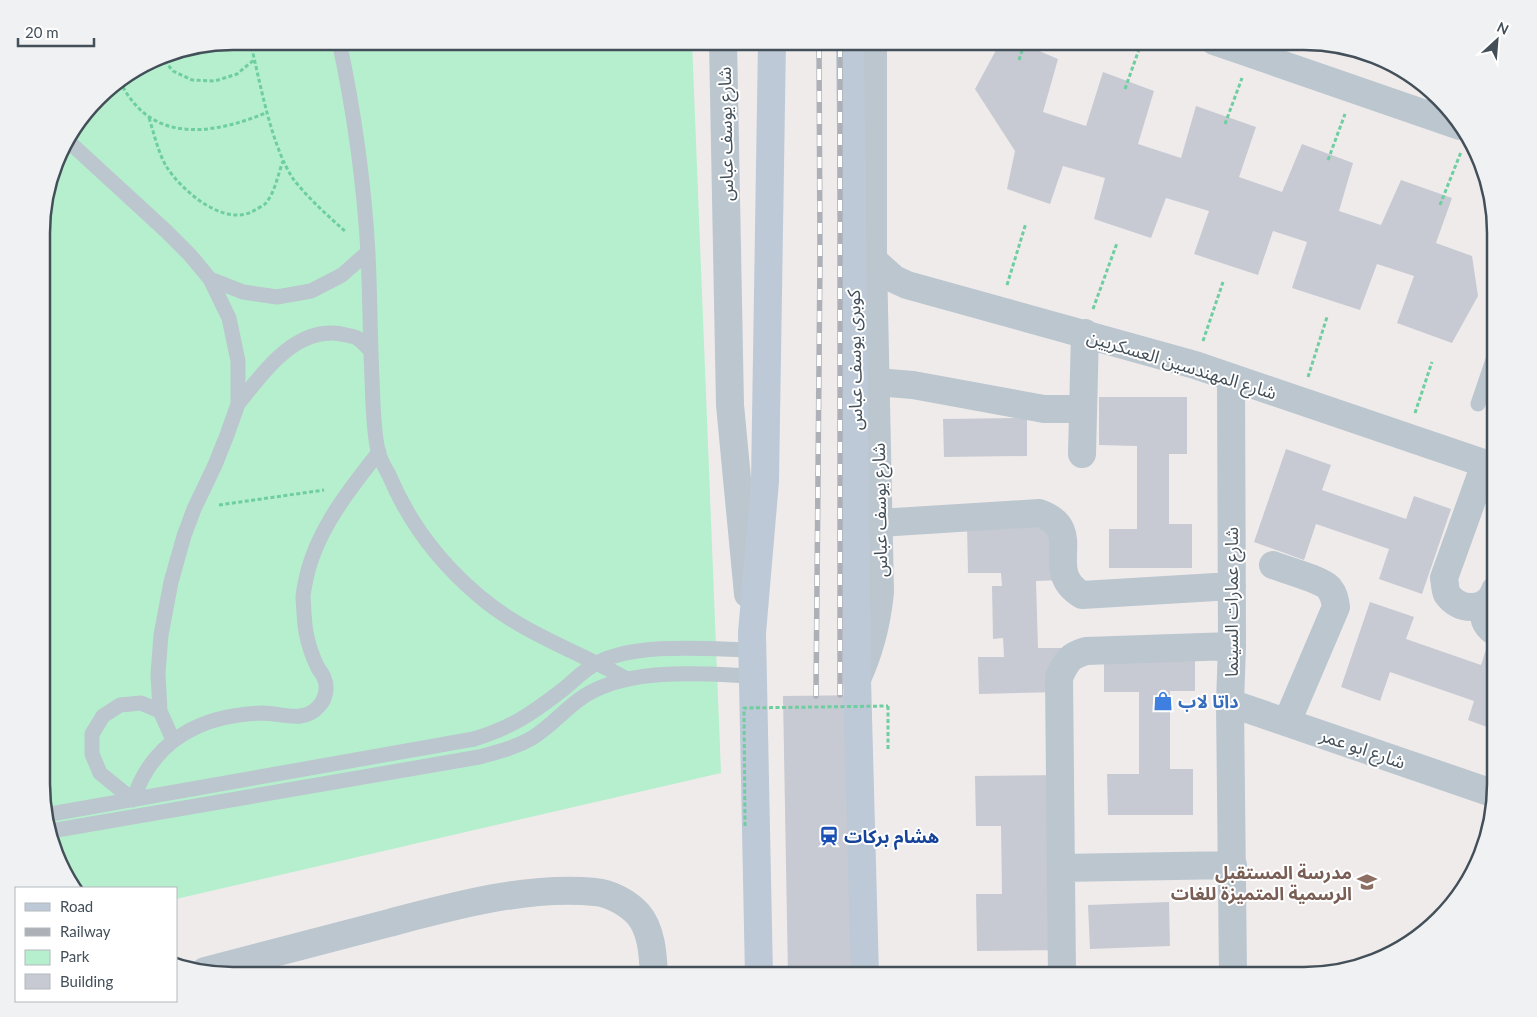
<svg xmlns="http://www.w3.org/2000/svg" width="1537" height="1017" viewBox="0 0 1537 1017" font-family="Lato,'Noto Sans Arabic',sans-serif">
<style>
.green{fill:#b6efcd}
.building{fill:#c7cad2}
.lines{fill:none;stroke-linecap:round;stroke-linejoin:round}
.path{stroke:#6ecea0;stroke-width:3;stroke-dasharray:4 2.5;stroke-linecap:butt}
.service{stroke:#bbc6cf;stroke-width:15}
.minor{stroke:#bbc6cf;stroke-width:28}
.tertiary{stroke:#bbc6cf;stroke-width:28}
.secondary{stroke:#bdc9d6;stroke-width:28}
.rail-casing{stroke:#adb1b7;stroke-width:5.5}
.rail{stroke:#fff;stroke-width:4;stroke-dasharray:11;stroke-linecap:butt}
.path-bridge{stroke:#6ecea0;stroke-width:3;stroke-dasharray:4 2.5;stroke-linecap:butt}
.labels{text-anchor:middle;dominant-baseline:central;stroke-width:4;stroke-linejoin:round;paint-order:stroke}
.street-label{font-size:18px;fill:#434f59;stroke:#fff}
.shop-label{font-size:18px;font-weight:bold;fill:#366cbe;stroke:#fff;text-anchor:start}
.transit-label{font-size:18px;font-weight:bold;fill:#164399;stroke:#fff;text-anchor:start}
.education-label{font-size:18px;font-weight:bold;fill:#785e54;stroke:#fff;text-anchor:end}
.rim{fill:none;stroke:#434f59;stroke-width:2.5}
</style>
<rect width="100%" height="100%" fill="#efebeb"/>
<!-- green -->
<path class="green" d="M233,41H692L721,773L176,899V888H75L67,880L43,808V209L61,148L106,89L160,56Z"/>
<!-- building -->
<path class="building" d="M1001,41H1016L1058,59L1043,112L1086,126L1103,72L1154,91L1138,144L1181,158L1196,106L1256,127L1239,177L1282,192L1302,144L1353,163L1339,211L1381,225L1401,180L1452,198L1436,243L1472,256L1478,296L1452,343L1397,323L1414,276L1377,264L1360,310L1292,288L1307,242L1273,231L1258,275L1194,254L1209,211L1166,198L1151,238L1094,219L1105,178L1063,166L1050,204L1007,189L1015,151L975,89Z
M1099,397H1187V454H1169V524H1192V568H1109V529H1137V446L1099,445Z
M1027,418V456L944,457L943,419Z
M1286,449L1331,465L1322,490L1406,519L1414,496L1451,509L1422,594L1379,579L1389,549L1316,524L1304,560L1254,542Z
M1062,523L1063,580L1036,581L1038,648H1062L1063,692L979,694L978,657H1004L1003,638L993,639L992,586H1002L1001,573H968L967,524Z
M1370,602L1414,617L1406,639L1481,665L1489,640L1495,642V730L1468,720L1474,701L1390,672L1380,701L1341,687Z
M1104,651H1195V691H1170V769H1193V815H1108L1107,774H1139V692H1104Z
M870,695L876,976H788L783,696Z
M1070,775L1075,950L977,951L976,894H1002L1001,826H976L975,776Z
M1169,902L1170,946L1090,949L1088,905Z"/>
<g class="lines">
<!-- path -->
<path class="path" d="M250,41C260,81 271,147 294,180C309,199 328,216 346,232
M160,56L173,71L192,80L215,81L237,74L255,59
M1019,60L1025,41
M120,81C150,145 213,135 268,112
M1125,89L1142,41
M149,118C154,133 158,152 166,166C181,190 225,229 255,210C258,208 263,206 265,204C275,193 278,174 283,161
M1225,124L1242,78
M1328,160L1345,114
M1440,205L1461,152
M1007,285L1026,223
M1093,309L1117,243
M1203,341L1223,282
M1308,377L1327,317
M1415,413L1432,362
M219,505L324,490
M888,706V750"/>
<!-- service -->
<path class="service" d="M339,41C354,111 364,182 368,253C370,295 370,337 372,379C373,402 373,428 378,451C380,459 385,468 389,475C409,523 440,563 479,596C522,633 577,651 625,678
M67,140L166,231L190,255L210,279L229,318L238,361V404L227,435L215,465L194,509L184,536L171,582L161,635L158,674L160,711L173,740
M210,279L243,292L277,297L311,291L342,275L368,252
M238,404C264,372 298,322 346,335C349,336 354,336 357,338C362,341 367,347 371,351
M1478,404L1495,354
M160,711L141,703L120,705L103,716L92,734V754L100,773L133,800C153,740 201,715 262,713C282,713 304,724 319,706C326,699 328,686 324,678C323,674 320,671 318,668C313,658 308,643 306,632C304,621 304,609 303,598C303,592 305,585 306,579C316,531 349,490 379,452
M45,815L474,739C512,727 530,715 561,691C573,682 583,670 597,663C637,642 707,649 752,650
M51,831L479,757C497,752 515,748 532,738C555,724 571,701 595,690C640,668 703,674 752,676"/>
<!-- minor -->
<path class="minor" d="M1214,41L1460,126
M873,260L894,279L907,285L1195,365L1495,467
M1231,378L1232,646L1230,703L1233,975
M876,382L913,385L1044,409H1083
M1082,454L1085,333
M1485,464L1444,578C1445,583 1445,590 1447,594C1459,612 1488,612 1495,590
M879,523L1039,513C1088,530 1040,570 1082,595L1232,586
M1273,565C1286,570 1322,580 1329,588C1334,594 1335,600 1336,607L1287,722
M1484,605C1483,617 1484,625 1495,632
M1230,703L1495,794
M1061,868L1233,865
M205,971C267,955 328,939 389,923C453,906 530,885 595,892C610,893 628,903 638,914C652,930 653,956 654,976
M1062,975L1059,677C1067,661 1069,656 1086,651L1232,646"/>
<!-- tertiary -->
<path class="tertiary" d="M723,41L730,405L748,594
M857,679C870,651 877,623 880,592L873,260V41"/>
<!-- secondary -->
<path class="secondary" d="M850,41L857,679L865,976
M759,976L752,633L765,481L772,41"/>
<defs>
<path id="rail" d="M840,695V41
M816,696L820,257L819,41"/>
</defs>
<!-- rail casing -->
<use href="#rail" class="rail-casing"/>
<!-- rail -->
<use href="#rail" class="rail"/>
<!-- path-bridge -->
<path class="path-bridge" d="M745,826L744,708L888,706"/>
</g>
<!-- icons -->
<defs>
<symbol id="shop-bare" viewBox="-9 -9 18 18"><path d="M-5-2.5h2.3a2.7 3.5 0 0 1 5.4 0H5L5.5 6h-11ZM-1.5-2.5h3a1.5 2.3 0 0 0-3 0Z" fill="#3f7fe0" stroke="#fff" stroke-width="2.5" paint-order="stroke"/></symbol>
<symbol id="station-bare" viewBox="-9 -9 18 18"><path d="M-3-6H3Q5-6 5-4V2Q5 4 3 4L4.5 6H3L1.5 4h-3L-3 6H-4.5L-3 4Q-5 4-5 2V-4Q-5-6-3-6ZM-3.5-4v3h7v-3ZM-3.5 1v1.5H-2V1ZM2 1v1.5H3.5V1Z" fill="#1a4fb4" stroke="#fff" stroke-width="2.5" paint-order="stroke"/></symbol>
<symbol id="school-bare" viewBox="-9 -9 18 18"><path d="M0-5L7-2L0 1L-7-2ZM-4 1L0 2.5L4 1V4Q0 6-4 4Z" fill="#8d6e63" stroke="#fff" stroke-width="2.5" paint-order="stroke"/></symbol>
</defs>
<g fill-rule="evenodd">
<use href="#shop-bare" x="1149" y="687" width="28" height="28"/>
<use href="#station-bare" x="815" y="822" width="28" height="28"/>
<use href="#school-bare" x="1353" y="868" width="28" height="28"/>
</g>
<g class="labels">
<!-- street labels -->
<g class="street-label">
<text transform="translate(725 134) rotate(-91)">شارع يوسف عباس</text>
<text transform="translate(854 360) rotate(-91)">كوبرى يوسف عباس</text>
<text transform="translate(1182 364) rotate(17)">شارع المهندسين العسكريين</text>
<text transform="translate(879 510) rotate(-91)">شارع يوسف عباس</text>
<text transform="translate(1231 602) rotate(-90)">شارع عمارات السينما</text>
<text transform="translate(1363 748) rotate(19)">شارع ابو عمر</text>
</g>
<!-- shop labels -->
<g class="shop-label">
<text x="1178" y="701">داتا لاب</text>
</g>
<!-- transit labels -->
<g class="transit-label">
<text x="844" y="836">هشام بركات</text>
</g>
<!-- education labels -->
<g class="education-label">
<text x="1352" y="872">مدرسة المستقبل<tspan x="1352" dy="21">الرسمية المتميزة للغات</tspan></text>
</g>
</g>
<!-- crop -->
<path d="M0 0H1537V1017H0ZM233 50H1304A183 183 0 0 1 1487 233V784A183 183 0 0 1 1304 967H233A183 183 0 0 1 50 784V233A183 183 0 0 1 233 50Z" fill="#f0f1f2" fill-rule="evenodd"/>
<path class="rim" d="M233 50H1304A183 183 0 0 1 1487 233V784A183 183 0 0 1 1304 967H233A183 183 0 0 1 50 784V233A183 183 0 0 1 233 50Z"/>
<!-- legend -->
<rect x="15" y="887" width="162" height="115" fill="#ffffff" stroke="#b4b9bd"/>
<rect x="25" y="903" width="25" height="8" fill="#bdc9d6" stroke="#b4b9bd"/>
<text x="60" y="912" font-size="15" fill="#434f59">Road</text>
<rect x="25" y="928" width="25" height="8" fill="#adb1b7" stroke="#b4b9bd"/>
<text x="60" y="937" font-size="15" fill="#434f59">Railway</text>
<rect x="25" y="950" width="25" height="15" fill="#b6efcd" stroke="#b4b9bd"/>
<text x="60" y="962" font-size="15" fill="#434f59">Park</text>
<rect x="25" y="974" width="25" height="15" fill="#c7cad2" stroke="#b4b9bd"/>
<text x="60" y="987" font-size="15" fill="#434f59">Building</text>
<!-- north arrow -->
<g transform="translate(1497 40) rotate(26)" stroke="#ffffff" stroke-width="4" paint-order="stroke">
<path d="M0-4L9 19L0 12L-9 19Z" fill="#434f59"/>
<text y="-8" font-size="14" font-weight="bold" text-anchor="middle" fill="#434f59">N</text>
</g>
<!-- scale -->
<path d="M18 38v8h76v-8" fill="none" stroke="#434f59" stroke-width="2.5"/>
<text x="25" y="38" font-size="15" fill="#434f59" stroke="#ffffff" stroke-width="4" paint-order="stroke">20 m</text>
</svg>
